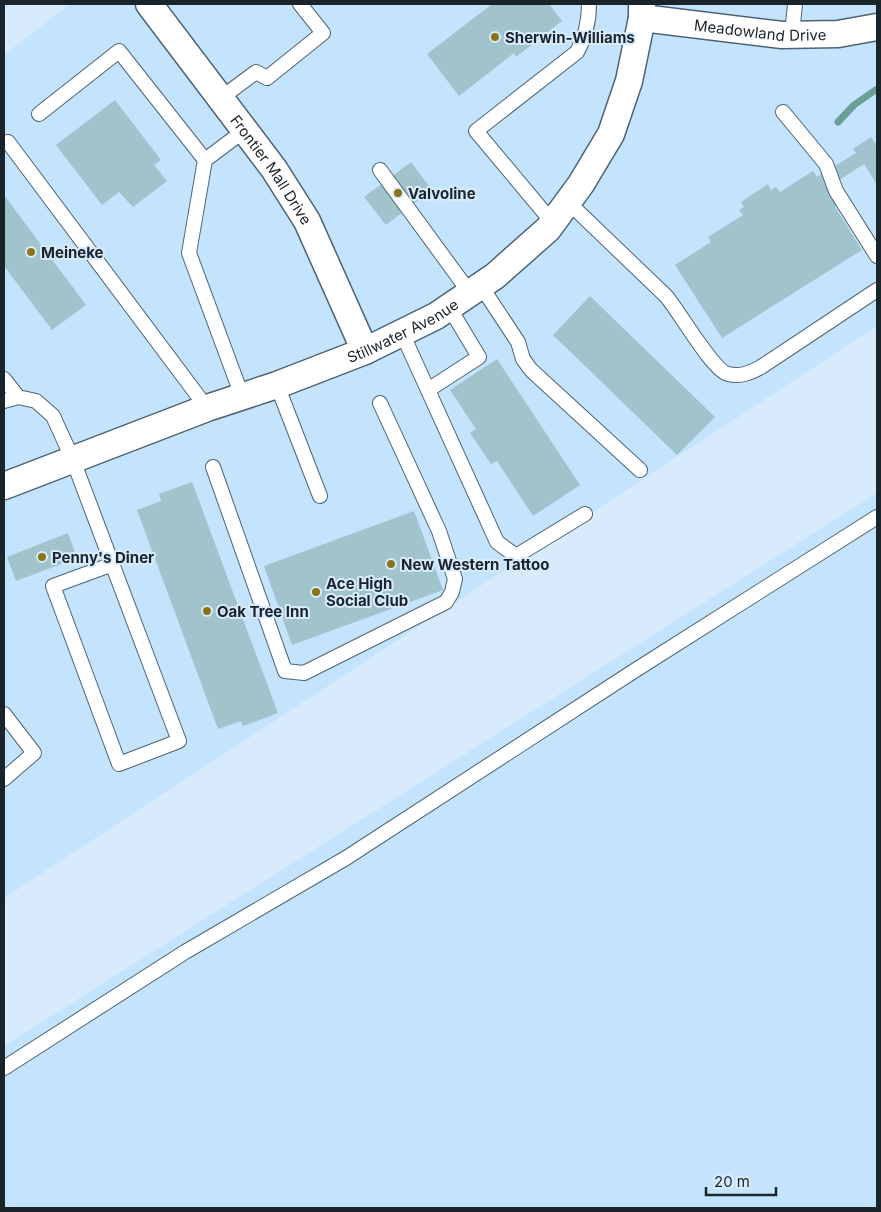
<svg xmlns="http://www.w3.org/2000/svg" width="881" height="1212" viewBox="0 0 881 1212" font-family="Inter,sans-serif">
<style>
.built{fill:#c4e3fd}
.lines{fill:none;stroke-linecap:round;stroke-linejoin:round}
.stream{stroke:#6a9f97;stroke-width:7}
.building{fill:#a1c3cc}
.lane-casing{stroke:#4d6375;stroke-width:16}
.street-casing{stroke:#4d6375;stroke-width:29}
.lane{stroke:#fff;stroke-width:14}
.street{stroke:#fff;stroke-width:26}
.poi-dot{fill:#8a761a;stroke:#d7ebfc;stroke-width:2}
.labels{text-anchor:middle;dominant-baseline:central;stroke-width:4;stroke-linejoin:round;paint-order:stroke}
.street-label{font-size:15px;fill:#1a242b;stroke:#d7ebfc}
.poi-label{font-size:15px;font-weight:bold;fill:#1a242b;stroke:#d7ebfc;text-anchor:start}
</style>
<rect width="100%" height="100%" fill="#d7ebfc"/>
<!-- built -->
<path class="built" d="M70,4H877V326L4,898V55Z
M877,493V1208H4V1046Z"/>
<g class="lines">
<!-- stream -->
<path class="stream" d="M838,122L854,105L877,89"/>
</g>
<!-- building -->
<path class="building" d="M492,4H549L562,21L516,57L514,53L459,96L427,54Z
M115,100L161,160L154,165L167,181L133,207L119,192L102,205L56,145Z
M871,137L877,146V185L864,164L836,182L847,199L835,207L862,250L722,338L675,265L711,242L708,237L743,215L739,210L744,207L741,202L768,184L771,190L776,187L780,192L813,171L817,177L856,153L853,149Z
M411,162L432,190L386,225L364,197Z
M4,195L86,305L52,330L4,266Z
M590,296L715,417L677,455L553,335Z
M497,359L580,485L533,516L497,461L491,464L470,433L476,429L450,390Z
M192,482L278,713L243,726L241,721L218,729L137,510L161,501L159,494Z
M414,511L443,590L292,645L264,566Z
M68,533L77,558L16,581L7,557Z"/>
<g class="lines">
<defs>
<path id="lane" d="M792,34L795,4
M221,98L256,72L267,78L323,33L300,4
M783,112L826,164L836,191L877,256
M39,114L119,51L205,160L189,253L242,396
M8,142L207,408
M205,160L245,130
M380,170L470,293
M568,202L666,296C679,311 713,371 728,374C741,377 750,373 761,367L877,290
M553,223L476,131L577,52C586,36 589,22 589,4
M481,286L518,342L523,359L531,370L640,470
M402,333L497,542L516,556L585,514
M4,379L18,397
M277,385L320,496
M428,390L479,357L449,307
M4,401L18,397L36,401L53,416L73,460L179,741L119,764L53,586L113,564
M213,467L285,671L304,673L446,602L452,592L455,579L439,531L380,403
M4,714L34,753L4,779
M4,1068L185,952L346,858L634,671L877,517"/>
<g id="street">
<path id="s1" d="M149,4L274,169L307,221L365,351"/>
<path id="s2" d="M642,18L782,35L838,34L877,27"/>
<path id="s3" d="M4,486L207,408L277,385L365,351L436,316L495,276L548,229L581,184L611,134L629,81L642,18V4"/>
</g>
</defs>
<!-- lane casing -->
<use href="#lane" class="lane-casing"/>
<!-- street casing -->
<use href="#street" class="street-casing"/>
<!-- lane -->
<use href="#lane" class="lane"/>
<!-- street -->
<use href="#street" class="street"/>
</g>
<!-- markers -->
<g class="poi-dot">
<circle cx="495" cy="37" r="5"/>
<circle cx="398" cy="193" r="5"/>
<circle cx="31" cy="252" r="5"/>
<circle cx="42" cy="557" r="5"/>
<circle cx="391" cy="564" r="5"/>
<circle cx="316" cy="592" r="5"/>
<circle cx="207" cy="611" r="5"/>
</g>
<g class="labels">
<!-- street labels -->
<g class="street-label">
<text stroke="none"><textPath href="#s2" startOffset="119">Meadowland Drive</textPath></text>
<text stroke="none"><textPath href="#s1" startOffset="206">Frontier Mall Drive</textPath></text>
<text stroke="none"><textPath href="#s3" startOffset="428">Stillwater Avenue</textPath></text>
</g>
<!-- poi labels -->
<g class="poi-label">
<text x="505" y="37">Sherwin-Williams</text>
<text x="408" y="193">Valvoline</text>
<text x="41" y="252">Meineke</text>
<text x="52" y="557">Penny's Diner</text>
<text x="401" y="564">New Western Tattoo</text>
<text x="326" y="583">Ace High<tspan x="326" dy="17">Social Club</tspan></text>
<text x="217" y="611">Oak Tree Inn</text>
</g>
</g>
<!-- border -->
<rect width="881" height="1212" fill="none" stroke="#1a242b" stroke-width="10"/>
<!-- scale -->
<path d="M706 1187v8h70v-8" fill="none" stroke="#1a242b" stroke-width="2.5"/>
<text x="714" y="1187" font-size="15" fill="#1a242b" stroke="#d7ebfc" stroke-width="4" paint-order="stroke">20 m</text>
</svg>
